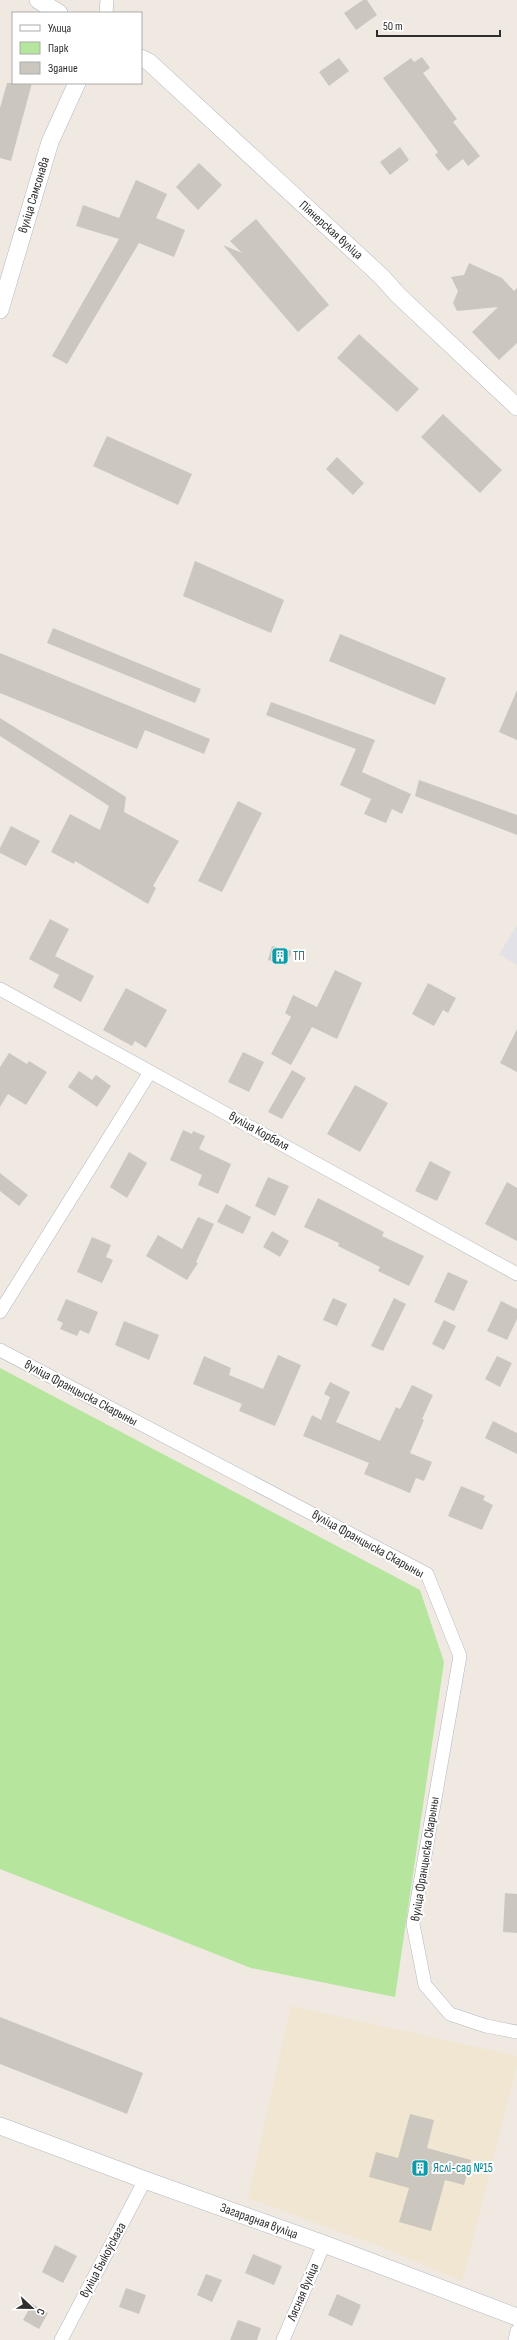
<svg xmlns="http://www.w3.org/2000/svg" width="517" height="2340" viewBox="0 0 517 2340" font-family="'Sofia Sans Condensed',sans-serif">
<style>
.industrial{fill:#e3e1e8}
.education{fill:#f0e6d1}
.green{fill:#b6e59e}
.building{fill:#cbc7bf}
.lines{fill:none;stroke-linecap:round;stroke-linejoin:round}
.minor-casing{stroke:#b4b7c1;stroke-width:14}
.tertiary-casing{stroke:#b4b7c1;stroke-width:18}
.minor{stroke:#fff;stroke-width:13}
.tertiary{stroke:#fff;stroke-width:17}
.labels{text-anchor:middle;dominant-baseline:central;stroke-width:4;stroke-linejoin:round;paint-order:stroke}
.street-label{font-size:13px;fill:#2e2e2e;stroke:#fff}
.culture-label{font-size:13px;fill:#0d838f;stroke:#fff;text-anchor:start}
</style>
<rect width="100%" height="100%" fill="#efe9e1"/>
<!-- industrial -->
<path class="industrial" d="M517,925V965L499,954Z"/>
<!-- education -->
<path class="education" d="M291,2006L517,2056V2066L462,2281L379,2246L248,2198Z"/>
<!-- green -->
<path class="green" d="M0,1368L420,1590L444,1662L395,1997L251,1968L0,1869Z"/>
<!-- building -->
<path class="building" d="M363,0H367L377,15L356,30L344,13Z
M422,57L430,68L423,73L457,119L453,122L480,156L468,166L463,159L448,171L435,155L438,152L383,78L411,58L414,62Z
M339,58L349,71L329,86L319,72Z
M7,83H32L11,161L0,158V108Z
M400,147L409,160L390,175L380,162Z
M199,163L222,185L198,210L176,187Z
M136,180L167,194L156,218L185,230L174,257L139,243L67,364L52,356L119,239L76,226L83,205L119,218Z
M256,219L329,305L298,332L223,245L242,253L230,241Z
M469,263L502,278L514,291L517,288V343L499,360L472,332L498,307L457,311L453,303L458,291L451,277L464,275Z
M359,334L419,389L397,412L337,358Z
M443,414L502,470L480,493L421,437Z
M107,436L192,474L178,505L93,466Z
M337,457L364,483L353,495L326,469Z
M195,561L284,600L271,633L183,596Z
M53,628L201,689L195,703L47,643Z
M340,634L446,678L435,705L329,661Z
M0,653L210,739L204,754L145,730L137,749L0,693Z
M517,690V740L499,732Z
M271,702L375,740L362,772L411,794L402,814L392,809L386,823L364,814L371,799L340,785L356,749L266,715Z
M0,718L126,797L124,812L179,841L153,886L156,888L148,904L75,861L74,864L51,852L70,814L100,830L109,806L0,736Z
M419,780L517,815V835L415,796Z
M238,801L262,813L222,892L198,881Z
M11,826L40,841L26,866L0,853V848Z
M50,919L69,929L55,956L94,976L81,1002L53,987L59,975L29,959Z
M272,946L292,951L286,965L268,960Z
M335,970L362,983L337,1039L312,1027L291,1065L271,1054L291,1017L285,1013L293,995L317,1007Z
M428,983L456,998L448,1013L443,1010L434,1026L412,1014Z
M126,988L167,1010L146,1048L135,1041L132,1046L103,1030Z
M517,1029V1072L500,1063Z
M243,1052L264,1062L249,1092L228,1082Z
M9,1053L27,1064L29,1061L47,1072L26,1105L8,1094L0,1107V1067Z
M292,1070L306,1078L282,1119L268,1112Z
M79,1071L92,1080L96,1075L111,1086L97,1107L68,1087Z
M355,1085L388,1103L360,1152L327,1134Z
M183,1130L192,1134L193,1131L205,1136L199,1149L231,1164L218,1194L198,1185L202,1175L170,1160Z
M129,1152L147,1163L127,1198L110,1187Z
M430,1161L451,1172L437,1201L415,1191Z
M0,1173L28,1195L19,1206L0,1191Z
M268,1177L289,1186L275,1216L255,1206Z
M507,1182L517,1188V1241L485,1224Z
M318,1198L384,1232L382,1236L424,1256L409,1286L378,1271L380,1267L338,1246L339,1243L304,1227Z
M226,1204L251,1217L243,1234L217,1222Z
M198,1217L214,1224L196,1262L198,1263L187,1280L146,1256L158,1235L182,1249Z
M272,1231L289,1241L280,1257L263,1247Z
M92,1237L111,1245L106,1257L113,1260L102,1283L77,1272Z
M448,1272L468,1281L454,1311L434,1302Z
M333,1298L347,1304L337,1326L323,1320Z
M394,1298L406,1304L383,1351L371,1346Z
M66,1299L98,1312L89,1334L80,1330L77,1336L60,1329L63,1323L57,1320Z
M501,1301L517,1309V1319L507,1340L487,1331Z
M444,1320L456,1326L444,1350L432,1344Z
M124,1321L159,1335L149,1360L115,1345Z
M278,1355L301,1365L275,1426L239,1411L242,1404L193,1384L204,1356L231,1368L229,1375L263,1389Z
M497,1356L512,1363L500,1387L485,1379Z
M330,1382L350,1392L336,1422L380,1441L396,1407L400,1409L412,1385L433,1395L422,1419L424,1420L410,1453L432,1462L424,1481L416,1478L410,1493L364,1474L369,1463L303,1436L312,1415L321,1420L330,1397L324,1394Z
M493,1421L517,1433V1454L485,1438Z
M461,1486L485,1496L483,1500L493,1505L482,1530L448,1516Z
M505,1893L517,1894V1933L503,1932Z
M0,2017L143,2073L127,2114L0,2064Z
M410,2114L434,2120L427,2148L471,2160L464,2185L445,2180L431,2231L399,2222L409,2188L369,2177L376,2152L398,2158Z
M55,2245L77,2256L63,2283L42,2272Z
M253,2254L282,2266L274,2285L245,2273Z
M206,2274L222,2280L212,2302L197,2295Z
M126,2288L146,2295L139,2314L119,2307Z
M337,2294L361,2305L352,2326L328,2315Z
M32,2304L48,2313L39,2329L23,2320Z
M238,2320L261,2328L257,2340H230Z"/>
<g class="lines">
<defs>
<path id="minor" d="M106,13L107,0
M0,989L517,1274
M0,1312L150,1072
M0,1350L427,1574L460,1656L413,1924L425,1985L450,2014L486,2026L517,2032
M61,2340L145,2180
M283,2340L324,2244
M515,2340L517,2331"/>
<path id="tertiary" d="M38,0L59,13
M141,58L149,62L382,277L398,295L517,407
M0,310L50,142L77,83
M0,2126L145,2180L324,2244L517,2317"/>
</defs>
<!-- minor casing -->
<use href="#minor" class="minor-casing"/>
<!-- tertiary casing -->
<use href="#tertiary" class="tertiary-casing"/>
<!-- minor -->
<use href="#minor" class="minor"/>
<!-- tertiary -->
<use href="#tertiary" class="tertiary"/>
</g>
<!-- icons -->
<defs>
<symbol id="building-square" viewBox="-11 -11 22 22"><rect x="-9" y="-9" width="18" height="18" rx="4" fill="#0f9aa8" stroke="#fff"/><path d="M-4-6H4V6H1V3H-1V6H-4ZM-2.5-4.3h1.7v1.8h-1.7ZM.8-4.3h1.7v1.8H.8ZM-2.5-1h1.7V.8h-1.7ZM.8-1h1.7V.8H.8Z" fill="#fff"/></symbol>
</defs>
<g fill-rule="evenodd">
<use href="#building-square" x="270" y="946" width="20" height="20"/>
<use href="#building-square" x="410" y="2158" width="20" height="20"/>
</g>
<g class="labels">
<!-- street labels -->
<g class="street-label">
<text transform="translate(34 195) rotate(-73)">вуліца Самсонава</text>
<text transform="translate(331 230) rotate(42)">Піянерская вуліца</text>
<text transform="translate(259 1131) rotate(29)">вуліца Корбаля</text>
<text transform="translate(81 1393) rotate(28)">вуліца Францыска Скарыны</text>
<text transform="translate(368 1544) rotate(29)">вуліца Францыска Скарыны</text>
<text transform="translate(425 1859) rotate(-81)">вуліца Францыска Скарыны</text>
<text transform="translate(259 2221) rotate(20)">Загарадная вуліца</text>
<text transform="translate(103 2260) rotate(-62)">вуліца Быкоўскага</text>
<text transform="translate(303 2292) rotate(-67)">Лясная вуліца</text>
</g>
<!-- culture labels -->
<g class="culture-label">
<text x="293" y="956">ТП</text>
<text x="433" y="2168">Яслі-сад №15</text>
</g>
</g>
<!-- legend -->
<rect x="12" y="12" width="130" height="72" fill="#ffffff" stroke="#ababab"/>
<rect x="20" y="25" width="20" height="6" fill="#ffffff" stroke="#ababab"/>
<text x="48" y="32" font-size="12" fill="#2e2e2e">Улица</text>
<rect x="20" y="42" width="20" height="12" fill="#b6e59e" stroke="#ababab"/>
<text x="48" y="52" font-size="12" fill="#2e2e2e">Парк</text>
<rect x="20" y="62" width="20" height="12" fill="#cbc7bf" stroke="#ababab"/>
<text x="48" y="72" font-size="12" fill="#2e2e2e">Здание</text>
<!-- north arrow -->
<g transform="translate(32 2308) rotate(112)" stroke="#ffffff" stroke-width="3" paint-order="stroke">
<path d="M0-3L7 15L0 10L-7 15Z" fill="#2e2e2e"/>
<text y="-6" font-size="11" font-weight="bold" text-anchor="middle" fill="#2e2e2e">С</text>
</g>
<!-- scale -->
<path d="M377 30v6h123v-6" fill="none" stroke="#2e2e2e" stroke-width="2"/>
<text x="383" y="30" font-size="12" fill="#2e2e2e" stroke="#ffffff" stroke-width="3" paint-order="stroke">50 m</text>
</svg>
